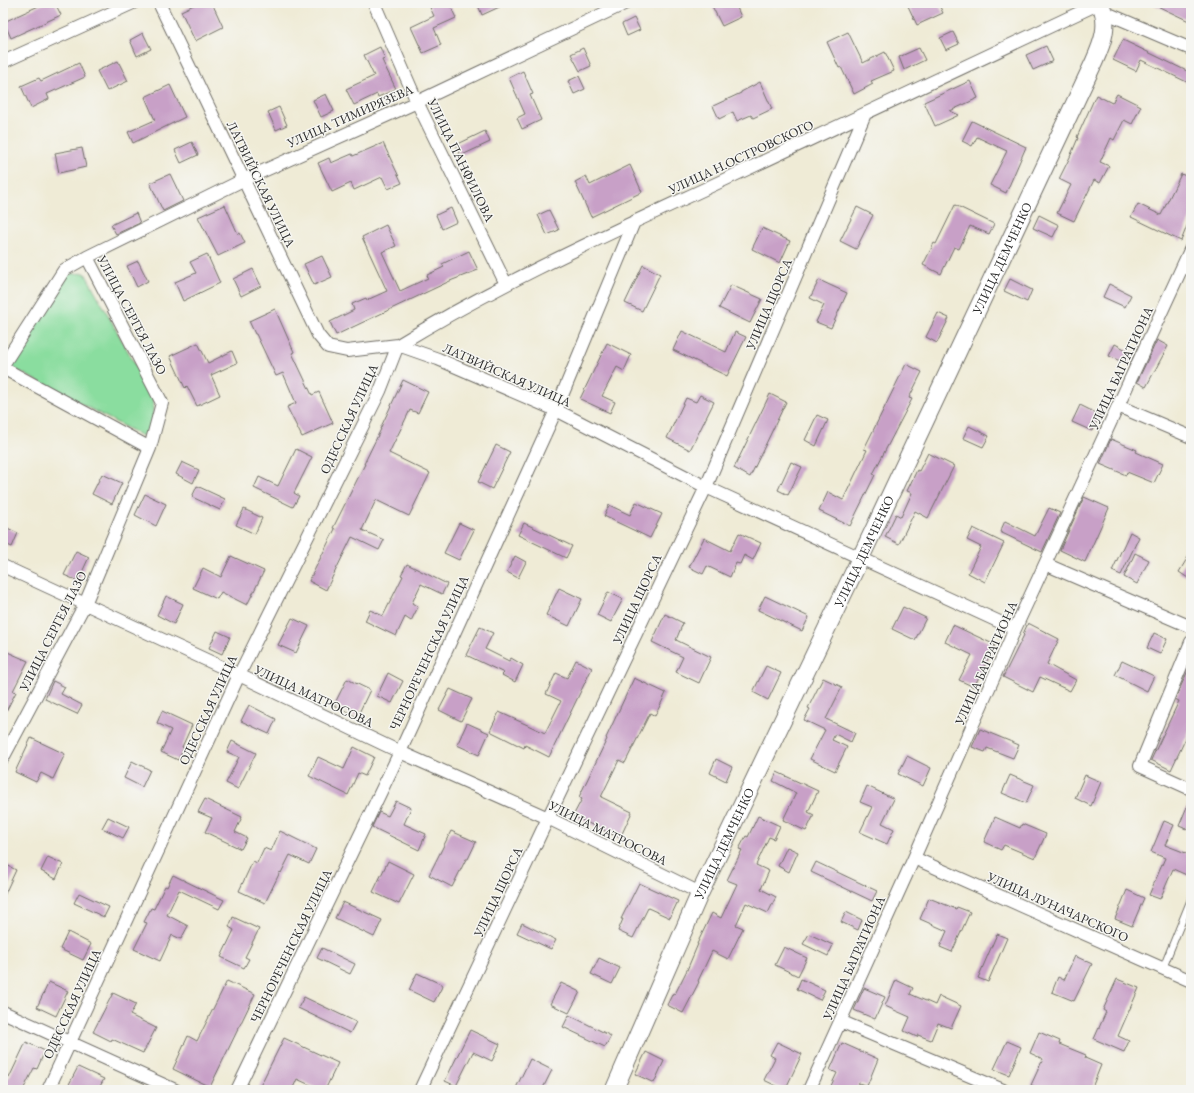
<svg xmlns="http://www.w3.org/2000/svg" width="1194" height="1093" viewBox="0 0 1194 1093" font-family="'EB Garamond',serif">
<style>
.green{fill:#8add9f;stroke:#5a8465}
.building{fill:#c8a0c7}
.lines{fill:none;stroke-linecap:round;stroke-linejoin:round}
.lane-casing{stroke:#706e67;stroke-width:8}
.street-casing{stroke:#706e67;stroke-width:14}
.secondary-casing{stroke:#706e67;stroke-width:19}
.lane{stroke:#fff;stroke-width:6}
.street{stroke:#fff;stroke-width:12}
.secondary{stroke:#fff;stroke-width:17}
.labels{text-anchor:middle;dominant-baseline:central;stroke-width:3;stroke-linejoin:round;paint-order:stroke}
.street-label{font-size:13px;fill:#2b2b2b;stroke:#f6f6f2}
</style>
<rect width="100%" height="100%" fill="#f6f6f2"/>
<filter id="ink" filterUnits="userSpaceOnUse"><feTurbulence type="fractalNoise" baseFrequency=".025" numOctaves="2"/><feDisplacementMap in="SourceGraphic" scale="8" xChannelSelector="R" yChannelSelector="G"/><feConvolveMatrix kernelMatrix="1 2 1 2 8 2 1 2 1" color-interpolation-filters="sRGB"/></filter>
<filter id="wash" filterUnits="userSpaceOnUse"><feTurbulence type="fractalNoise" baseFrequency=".012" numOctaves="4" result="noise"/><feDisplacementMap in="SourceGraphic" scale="16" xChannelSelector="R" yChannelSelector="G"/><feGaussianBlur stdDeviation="0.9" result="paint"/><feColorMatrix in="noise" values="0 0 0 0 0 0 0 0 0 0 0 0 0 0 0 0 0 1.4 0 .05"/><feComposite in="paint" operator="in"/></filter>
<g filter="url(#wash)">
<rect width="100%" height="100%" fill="#efebd6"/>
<!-- green -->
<path class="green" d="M85,273L153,397V426L142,436L9,366L68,274Z"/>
<g id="blocks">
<!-- building -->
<path class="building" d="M45,3H55L61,15L11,38L4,22Z
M198,3H212L223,27L195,41L181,11Z
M428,3H449L456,18L434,28L441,45L423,53L411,27L434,16Z
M477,3H508L482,15Z
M718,3H735L741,17L722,26L712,6Z
M914,3H938L943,13L917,25L908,6Z
M1151,3H1191V22Z
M634,18L640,30L627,36L622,24Z
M848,32L863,63L885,52L894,71L871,81L873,84L854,94L841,67L839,68L827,42Z
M953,32L959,44L946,50L940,38Z
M143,33L151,49L137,56L130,40Z
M1123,40L1191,73V84L1141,60L1136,71L1113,60Z
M1046,46L1053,61L1033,70L1026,55Z
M380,47L385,59L382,60L396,89L378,97L377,94L354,105L346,89L374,76L364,55Z
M583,48L591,66L580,71L571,54Z
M919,48L925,60L904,70L899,57Z
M118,61L128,81L107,91L97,71Z
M79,63L85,77L47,94L49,99L31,108L21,86L39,78L41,81Z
M523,71L533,94L530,95L541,120L522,129L517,118L525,114L509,78Z
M579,76L585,89L574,94L568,81Z
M970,81L978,98L950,111L959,115L935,126L924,102Z
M760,82L772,109L753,118L751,115L737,121L733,112L719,119L713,106L741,93V92Z
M170,85L185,117L133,143L128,132L155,120L145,97Z
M326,94L334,111L321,117L313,100Z
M1117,94L1141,106L1132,124L1124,120L1114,140L1111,138L1100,162L1109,166L1100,183L1094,180L1074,221L1057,213L1071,185L1059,179L1070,157L1078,138L1077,137L1096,95L1112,103Z
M279,107L287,125L276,130L268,112Z
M972,121L1026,147L1006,193L990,185L1007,151L977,137L972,146L962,141Z
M485,131L490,142L460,156L456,145Z
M192,142L198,155L181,163L175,150Z
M383,143L402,183L388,189L382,177L354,190L351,183L332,192L318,163L329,158L331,163L352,154L353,156Z
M82,148L86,167L59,173L55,153Z
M630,165L642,192L591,217L575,182L586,176L590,185Z
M170,174L183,201L163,211L150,183Z
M1181,174L1191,178V216L1181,241L1131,217L1138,204L1161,215Z
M225,205L238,234L240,233L245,243L218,256L198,217Z
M955,205L994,224L989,234L970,226L959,249L954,247L941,274L923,265L934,243L936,244Z
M857,207L873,215L856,249L840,241Z
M451,208L457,222L442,229L436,215Z
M549,210L559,230L547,235L538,215Z
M136,213L140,223L116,234L111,225Z
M1039,215L1059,225L1053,237L1033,228Z
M386,225L396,246L382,252L400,291L428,278L427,275L444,267L442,264L469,251L478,270L450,281L336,335L330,322L354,310L352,304L366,298L367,300L387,291L362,237Z
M762,228L790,241L780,263L752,249Z
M207,254L220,283L183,301L175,282L196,273L190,262Z
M322,256L332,277L314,285L304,264Z
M138,261L148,281L137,287L127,266Z
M643,265L660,274L642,311L625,303Z
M253,269L261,286L241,296L233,279Z
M1010,279L1032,290L1027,302L1004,291Z
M819,280L847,293L831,328L816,322L824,305L810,298Z
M1109,284L1131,295L1125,307L1103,297Z
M731,285L762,299L750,323L719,308Z
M275,309L294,352L292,353L312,395L319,392L333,423L302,437L287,407L296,403L283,373L276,376L256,334H255L249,321Z
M938,313L949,318L937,343L926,337Z
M682,331L726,352L735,332L746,337L727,376L673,350Z
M1157,340L1168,346L1146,387L1137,382Z
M198,343L208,363L232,351L237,363L211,375L220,395L197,406L187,386L185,388L170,356Z
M607,343L631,355L624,371L617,367L602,396L615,402L610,413L580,399Z
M1115,344L1134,354L1129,365L1109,356Z
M906,364L922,372L909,398L912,399L873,474L875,475L850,526L819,511L828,492L843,500L867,450L864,449Z
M403,380L428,392L418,413L410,410L389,453L430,473L409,516L376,500L362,530L384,540L379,550L352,537L326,590L309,581L335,529L333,528L365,464H364L381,429H380Z
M770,394L786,402L750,477L734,468Z
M700,395L714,402L690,450L667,438L686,398L696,402Z
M1080,405L1100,415L1092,431L1072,422Z
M817,415L828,420L816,446L805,440Z
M969,426L989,436L983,447L963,438Z
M1111,439L1137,450L1136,452L1163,464L1154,483L1127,472L1126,475L1100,464Z
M496,445L510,452L492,489L478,482Z
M296,449L312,457L294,493L299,496L293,507L254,488L259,477L278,486Z
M928,453L954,466L928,518L915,511L899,544L885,537L896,514L901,517L912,493L907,491L917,470L919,471Z
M182,462L199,470L193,483L176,474Z
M791,462L802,467L788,495L778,490Z
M102,474L122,483L112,504L92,494Z
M197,486L225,499L220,510L192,497Z
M145,494L166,504L156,526L135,515Z
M1084,497L1109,508L1085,562L1060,550Z
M636,502L662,514L650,538L604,516L609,505L630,515Z
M1049,508L1060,513L1042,552L1000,532L1005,521L1035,536Z
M244,509L262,518L255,534L236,525Z
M459,523L474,530L459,560L444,553Z
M524,523L572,546L566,558L518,535Z
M3,526L18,533L12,547L3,543Z
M973,528L1004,543L985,582L968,573L981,547L967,540Z
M1130,532L1139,537L1121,575L1112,571Z
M739,533L761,543L753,560L744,555L740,564L736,563L730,577L707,566L703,574L689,567L704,538L730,551Z
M76,551L89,557L78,581L64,575Z
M1191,552V580L1179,572Z
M1135,553L1149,560L1137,584L1124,577Z
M231,556L264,571L247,605L221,592L217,599L193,588L203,568L221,577Z
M515,556L526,562L518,578L507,572Z
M407,564L447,584L442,594L421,584L412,603L418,607L411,621L405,617L396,636L365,621L370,610L383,616L403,576L401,575Z
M559,588L582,599L569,626L546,615Z
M608,592L623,599L611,622L597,615Z
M166,596L183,604L174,624L157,615Z
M765,596L809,617L802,631L758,610Z
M903,607L926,618L915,640L892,629Z
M665,614L683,623L676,640L711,657L699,683L676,672L683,657L652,642Z
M292,618L309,626L296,653L278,645Z
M1028,623L1059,639L1047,664L1076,680L1070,691L1040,677L1033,692L1003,677L1024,635L1023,634Z
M953,625L995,645L974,687L959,680L972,655L945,642Z
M480,627L493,633L485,649L509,661L511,658L523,665L515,682L502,675L504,673L466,655Z
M217,631L230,637L222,654L209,648Z
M1154,633L1167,639L1160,654L1147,648Z
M3,650L28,661L13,691L16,692L3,717Z
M576,660L592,668L549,757L525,745L524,748L490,731L499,712L545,733L561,701L546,694L556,673L567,678Z
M1122,661L1154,676L1147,691L1115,675Z
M1191,664V727L1171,770L1151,760L1179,701L1175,699Z
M766,666L781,673L768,700L753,692Z
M388,673L403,681L392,703L377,696Z
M634,678L666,693L655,716L650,713L625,763L619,760L601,797L632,812L620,838L573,816L582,799L579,797L607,739L606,738Z
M823,678L842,687L826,719L855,733L851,742L835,734L832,740L847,747L835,771L810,759L825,730L804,720L810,709L808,708Z
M347,679L370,690L357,717L334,705Z
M53,681L65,687L61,694L82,705L77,714L45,699Z
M450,689L472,699L461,721L439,710Z
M249,705L276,719L269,734L241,721Z
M162,711L192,725L182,747L184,748L178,760L161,752L171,730L157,723Z
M467,723L489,733L479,755L457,745Z
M980,729L1019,745L1013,758L987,748L985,752L972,747Z
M31,738L65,754L53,779L41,773L36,782L15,772Z
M232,741L256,753L238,789L226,783L239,757L227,752Z
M354,747L374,757L365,776L358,773L348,795L309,776L318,757L344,769Z
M907,756L931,768L923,786L898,774Z
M716,759L732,767L726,781L710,773Z
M132,761L150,770L142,787L124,778Z
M777,772L818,791L808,812L814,815L806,831L783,820L796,793L773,781Z
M1010,775L1034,785L1026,803L1002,793Z
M1085,775L1101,782L1091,806L1075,798Z
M867,786L894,799L882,823L894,829L887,844L860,832L872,807L860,802Z
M1191,797V831L1179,826Z
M205,799L242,817L235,832L247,838L241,849L205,832L212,818L198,812Z
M396,801L411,808L404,824L426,834L419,850L372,827L379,812L388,816Z
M758,816L780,826L774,839L769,837L756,865L769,871L761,889L776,897L768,913L746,903L736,925L743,928L728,959L712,951L698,981L699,982L683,1013L667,1005L673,993L675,994L687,970L698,944H697L712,913L721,918L737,884L727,880L742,850L739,849L746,836L748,837Z
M108,817L129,827L123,838L102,828Z
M995,817L1020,828L1022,824L1046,834L1035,858L1004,845L1001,850L984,842Z
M1164,821L1174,825L1165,845L1191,855V877L1173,869L1160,899L1149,895L1165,858L1151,852Z
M280,831L316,849L309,864L290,855L281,873L280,872L265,903L239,891L253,861L257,863L264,848L271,851Z
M451,831L476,842L468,859H466L452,887L429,875Z
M787,847L798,852L789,872L778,866Z
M48,857L63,864L56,879L41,871Z
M388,861L414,874L399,904L373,892Z
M816,862L877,891L872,901L811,872Z
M3,863L16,870L3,898Z
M173,875L224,900L219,909L179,890L167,915L188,926L181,939L172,935L160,961L134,949L147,923L144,922L151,908L154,909L165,886L167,887Z
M639,883L678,901L670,918L648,908L633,938L618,931L623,919H621Z
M1127,890L1144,898L1132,926L1115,919Z
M79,893L109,907L104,917L74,903Z
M929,898L956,909L957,907L970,912L952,952L940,947L947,931L920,919Z
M343,902L382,920L374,937L335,918Z
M846,912L862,920L858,930L841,922Z
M233,917L259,929L245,957L249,959L244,968L221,957L234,930L229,927Z
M522,923L556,940L551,949L517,933Z
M68,932L91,944L83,960L60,949Z
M809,934L833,945L828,956L803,944Z
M997,934L1007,938L988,982L978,978Z
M784,947L807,958L798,976L775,965Z
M322,948L355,964L350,974L317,958Z
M1075,956L1092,964L1074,1001L1052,992L1058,977L1064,980Z
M599,958L620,968L612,984L591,974Z
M417,973L443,985L434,1002L409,990Z
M801,979L825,990L820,1000L797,989Z
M1117,979L1139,988L1118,1036L1129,1041L1124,1052L1094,1039L1106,1012L1103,1010Z
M896,980L913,988L910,994L935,1005L939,996L961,1006L951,1028L938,1023L931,1040L918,1035L917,1037L904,1031L910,1017L885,1006Z
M227,981L255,994L210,1087L173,1069L188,1036L197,1041Z
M49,982L68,991L56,1016L37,1007Z
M561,983L580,992L569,1013L550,1004Z
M864,988L885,997L875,1019L854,1010Z
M113,993L136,1004L130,1015L156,1028L143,1053L112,1039L111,1041L93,1032Z
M304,997L356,1022L350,1033L298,1008Z
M569,1015L611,1036L605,1047L563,1027Z
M470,1030L500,1044L492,1061L473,1052L456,1086L445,1081Z
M1039,1032L1060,1041L1059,1044L1086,1055L1085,1058L1101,1065L1091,1090H1042L1031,1085L1043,1059L1030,1053Z
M284,1038L338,1063L325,1090H321L297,1079L292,1090H258Z
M1007,1041L1021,1047L1009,1075L994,1069Z
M26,1042L45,1051L37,1069L34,1068L23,1090H3V1075L9,1078Z
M777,1042L802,1054L785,1090L764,1080L775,1058L770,1055Z
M842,1043L878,1059L867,1086L859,1083L856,1090H829L837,1073L830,1070Z
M646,1052L664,1061L654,1083L635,1074Z
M530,1059L552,1070L542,1090H515Z
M78,1067L104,1079L98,1090H66Z"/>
</g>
</g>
<g filter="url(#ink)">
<use href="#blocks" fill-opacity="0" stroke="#706e67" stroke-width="1"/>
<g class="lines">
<defs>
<path id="lane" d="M1163,968L1191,899"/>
<path id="street" d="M159,3L318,335L328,347L347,351L398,345L438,359L556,410L706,487L1015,629
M374,3L417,102L506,284
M1104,12L1191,49
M3,62L133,3
M398,345C498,284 604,236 709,187C840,126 970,64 1100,3
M3,365L64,270L87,257L243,180L417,102L626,3
M3,368L150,448
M1118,406L1191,437
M1045,564L1191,627
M3,566L239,675L400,752L548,818L700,893
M1191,642L1140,766L1191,789
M3,758L85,604L150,448L162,403L87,257
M914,858L1191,981
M3,1012L175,1090
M840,1021L1003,1090
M48,1090L239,675L380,391L398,345
M237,1090L400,752L556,410L634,222
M420,1090L548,818L706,487L865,114
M809,1090L914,858L1015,629L1191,248"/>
<g id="secondary">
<path id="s1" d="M614,1090L700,893L861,557L1094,62C1103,42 1110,24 1100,3"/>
</g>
</defs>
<!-- lane casing -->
<use href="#lane" class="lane-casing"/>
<!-- street casing -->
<use href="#street" class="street-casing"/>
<!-- secondary casing -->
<use href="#secondary" class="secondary-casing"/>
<!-- lane -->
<use href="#lane" class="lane"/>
<!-- street -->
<use href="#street" class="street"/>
<!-- secondary -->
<use href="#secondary" class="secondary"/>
</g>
</g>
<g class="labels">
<!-- street labels -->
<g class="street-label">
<text transform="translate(350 116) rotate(-24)">УЛИЦА ТИМИРЯЗЕВА</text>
<text transform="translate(741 157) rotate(-25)">УЛИЦА Н.ОСТРОВСКОГО</text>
<text transform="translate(461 160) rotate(64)">УЛИЦА ПАНФИЛОВА</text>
<text transform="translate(261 184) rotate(64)">ЛАТВИЙСКАЯ УЛИЦА</text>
<text stroke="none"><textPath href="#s1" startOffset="918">УЛИЦА ДЕМЧЕНКО</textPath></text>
<text transform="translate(769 304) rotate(-67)">УЛИЦА ЩОРСА</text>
<text transform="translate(132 315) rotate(62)">УЛИЦА СЕРГЕЯ ЛАЗО</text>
<text transform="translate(1121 368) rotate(-65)">УЛИЦА БАГРАТИОНА</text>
<text transform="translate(507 375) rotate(24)">ЛАТВИЙСКАЯ УЛИЦА</text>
<text transform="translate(349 419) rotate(-65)">ОДЕССКАЯ УЛИЦА</text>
<text stroke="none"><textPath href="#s1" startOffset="594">УЛИЦА ДЕМЧЕНКО</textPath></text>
<text transform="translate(637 599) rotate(-65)">УЛИЦА ЩОРСА</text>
<text transform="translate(53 631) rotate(-63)">УЛИЦА СЕРГЕЯ ЛАЗО</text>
<text transform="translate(429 653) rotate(-65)">ЧЕРНОРЕЧЕНСКАЯ УЛИЦА</text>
<text transform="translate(986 663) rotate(-66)">УЛИЦА БАГРАТИОНА</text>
<text transform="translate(314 696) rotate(25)">УЛИЦА МАТРОСОВА</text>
<text transform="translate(208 710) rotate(-65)">ОДЕССКАЯ УЛИЦА</text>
<text transform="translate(608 833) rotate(26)">УЛИЦА МАТРОСОВА</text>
<text stroke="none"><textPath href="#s1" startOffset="270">УЛИЦА ДЕМЧЕНКО</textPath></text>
<text transform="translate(498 892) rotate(-65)">УЛИЦА ЩОРСА</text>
<text transform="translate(1058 907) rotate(24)">УЛИЦА ЛУНАЧАРСКОГО</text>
<text transform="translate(291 946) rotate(-64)">ЧЕРНОРЕЧЕНСКАЯ УЛИЦА</text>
<text transform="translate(854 958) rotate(-66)">УЛИЦА БАГРАТИОНА</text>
<text transform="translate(72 1004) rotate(-65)">ОДЕССКАЯ УЛИЦА</text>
</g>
</g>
<!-- margin -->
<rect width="1194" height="1093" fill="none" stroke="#f6f6f2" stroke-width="16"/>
</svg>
